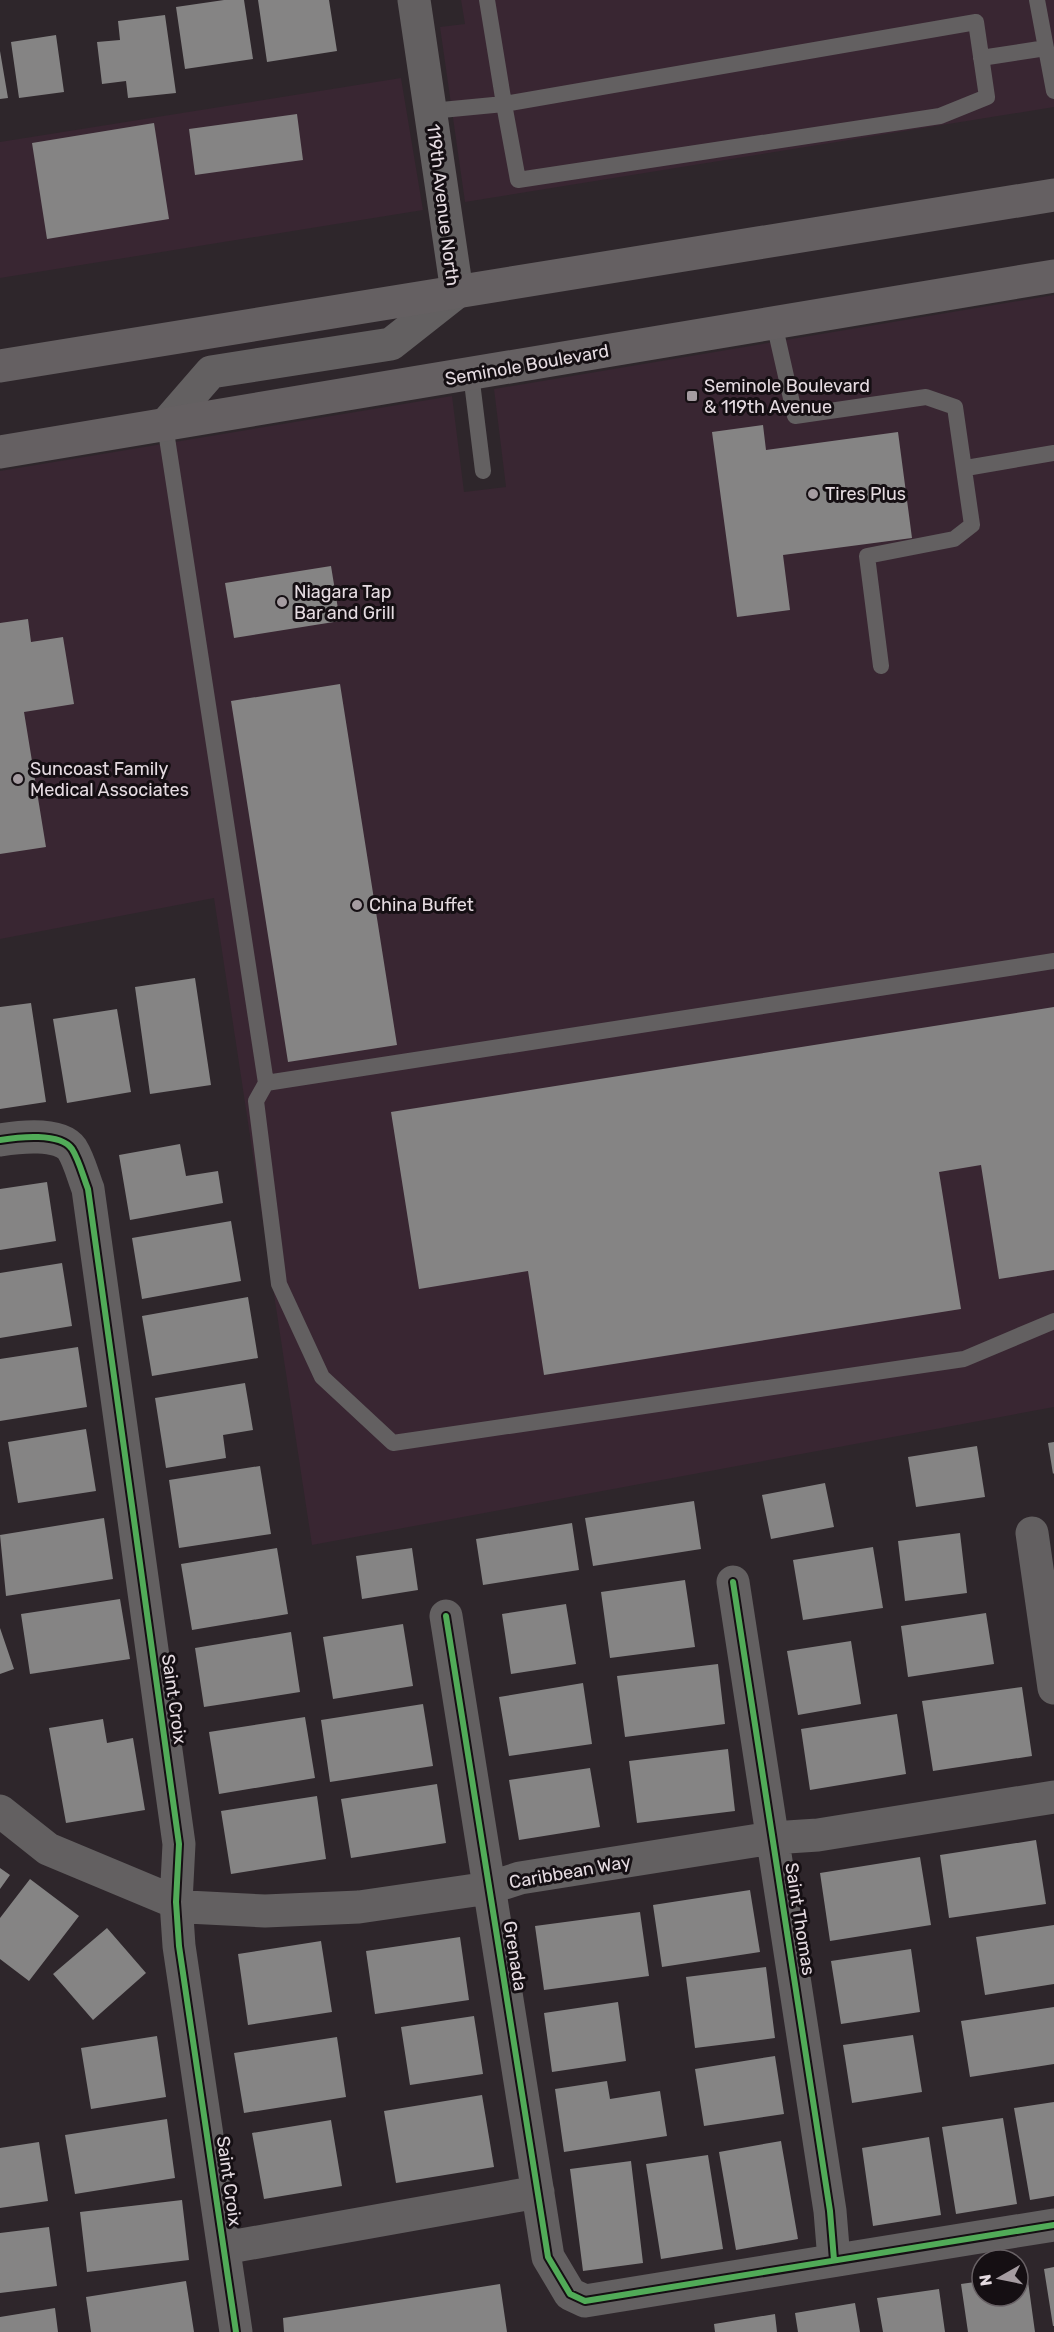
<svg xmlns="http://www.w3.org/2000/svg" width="1054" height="2332" viewBox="0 0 1054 2332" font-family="Rubik,sans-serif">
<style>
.built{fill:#392632}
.building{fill:#858484}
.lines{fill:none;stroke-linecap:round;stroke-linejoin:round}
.service{stroke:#636061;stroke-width:16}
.minor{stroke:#636061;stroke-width:33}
.primary{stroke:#656062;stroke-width:33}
.cycleway-casing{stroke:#150f13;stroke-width:10}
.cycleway{stroke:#51ab58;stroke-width:6}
.poi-dot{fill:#a59ca1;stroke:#150f13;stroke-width:2}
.labels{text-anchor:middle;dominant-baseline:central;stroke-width:6;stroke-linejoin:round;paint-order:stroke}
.street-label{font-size:18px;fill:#e5dbe1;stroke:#150f13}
.poi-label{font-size:18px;fill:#e5dbe1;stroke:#150f13;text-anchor:start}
</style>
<rect width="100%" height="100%" fill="#2e262b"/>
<!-- built -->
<path class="built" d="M461,0H1054V107L465,202L440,27L465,24Z
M401,78L423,210L0,278V142Z
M1054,295V1407L312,1545L214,898L0,939V471L452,396L464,492L506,487L494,389Z"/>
<!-- building -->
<path class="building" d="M224,0H244L253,59L185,69L176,7Z
M258,0H329L337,51L267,62Z
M165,15L176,93L128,98L126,81L102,84L97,42L120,40L118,21Z
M56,35L64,92L19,98L11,42Z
M0,51L8,98L0,99Z
M297,114L303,160L195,175L189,129Z
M154,123L169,219L47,239L32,143Z
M763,425L766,450L898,432L912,538L783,555L790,610L737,617L712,432Z
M331,566L340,621L234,638L225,583Z
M28,619L31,642L63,637L74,704L24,712L46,847L0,854V623Z
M340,684L397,1045L288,1062L231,701Z
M195,978L211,1085L150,1094L135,987Z
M31,1003L46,1102L0,1109V1007Z
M1054,1007V1270L999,1279L981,1165L939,1172L961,1309L544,1375L528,1271L419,1289L391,1112Z
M117,1009L131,1092L67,1103L53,1019Z
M180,1144L186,1176L218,1171L223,1203L130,1220L119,1155Z
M47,1182L56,1241L0,1250V1189Z
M231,1221L241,1281L142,1299L132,1238Z
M62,1263L72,1326L0,1338V1273Z
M248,1297L258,1358L152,1376L142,1316Z
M78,1347L87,1407L0,1421V1359Z
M245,1383L253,1430L223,1435L226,1458L166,1468L155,1398Z
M86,1429L96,1491L18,1503L8,1442Z
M1054,1442V1473L1053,1474L1048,1443Z
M977,1446L985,1497L916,1507L908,1457Z
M260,1466L271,1534L179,1548L169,1480Z
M825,1483L834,1527L771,1539L762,1495Z
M694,1501L701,1549L593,1566L585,1518Z
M104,1518L113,1579L6,1596L0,1535Z
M572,1523L579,1570L483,1585L476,1539Z
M960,1533L967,1593L905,1601L898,1541Z
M873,1547L883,1608L803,1620L793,1560Z
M277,1548L288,1614L192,1630L181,1564Z
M412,1548L418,1590L362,1599L356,1556Z
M685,1580L695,1647L610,1658L601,1592Z
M120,1599L130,1659L30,1674L21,1614Z
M566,1604L576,1664L511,1674L502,1614Z
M986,1613L994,1664L908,1677L901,1626Z
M403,1624L413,1686L333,1699L323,1637Z
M0,1628L14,1669L0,1674Z
M291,1632L300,1692L204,1707L195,1648Z
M851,1641L861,1704L798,1715L787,1651Z
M718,1664L725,1724L625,1737L617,1676Z
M583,1683L592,1744L509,1756L499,1697Z
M1022,1687L1032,1756L933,1771L922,1701Z
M423,1704L433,1766L330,1782L321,1720Z
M897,1714L906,1774L810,1790L801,1729Z
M305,1717L315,1778L219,1794L209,1732Z
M103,1719L107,1743L133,1738L145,1810L66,1823L49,1728Z
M728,1749L735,1811L637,1823L629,1761Z
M590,1768L600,1827L519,1840L509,1780Z
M437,1784L446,1843L351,1858L341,1799Z
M317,1796L326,1859L231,1874L221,1811Z
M1036,1840L1046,1904L949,1918L940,1855Z
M920,1857L931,1925L830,1941L820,1873Z
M0,1868L10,1875L0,1889Z
M30,1879L79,1916L29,1981L0,1959V1918Z
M750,1890L760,1952L662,1967L653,1905Z
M640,1912L649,1976L544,1990L535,1926Z
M1054,1925V1984L985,1995L976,1937Z
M107,1928L146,1973L93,2020L53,1974Z
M460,1937L469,2000L375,2014L366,1951Z
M321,1941L332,2012L248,2025L238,1954Z
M911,1949L920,2012L841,2024L831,1961Z
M766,1967L775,2038L695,2048L686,1977Z
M618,2002L626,2061L552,2072L544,2013Z
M1054,2007V2064L970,2077L961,2021Z
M474,2016L483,2074L410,2085L401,2027Z
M913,2035L922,2092L852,2103L843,2045Z
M157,2036L166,2097L91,2109L81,2048Z
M337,2037L346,2097L244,2113L234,2053Z
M775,2056L784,2114L704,2126L695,2069Z
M607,2081L610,2099L660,2091L667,2136L564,2152L555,2089Z
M482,2095L494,2167L396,2183L384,2111Z
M1054,2102V2196L1030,2200L1014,2108Z
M1003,2118L1017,2204L956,2214L942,2127Z
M167,2119L175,2178L75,2194L65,2135Z
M331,2120L342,2186L264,2199L252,2133Z
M929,2137L941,2215L873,2226L862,2148Z
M781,2141L798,2239L736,2250L719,2152Z
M39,2142L48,2201L0,2208V2148Z
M708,2155L723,2249L661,2259L646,2164Z
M631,2161L643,2263L583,2271L570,2169Z
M182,2200L189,2260L87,2272L80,2212Z
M49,2227L57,2286L0,2293V2233Z
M1054,2267V2326H1053L1044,2269Z
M1027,2274L1035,2332H968L961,2284L982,2281V2296H1018V2275Z
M186,2281L194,2332H91L86,2297Z
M500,2284L507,2332H284L283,2318Z
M939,2289L945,2332H883L877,2298Z
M855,2303L860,2332H798L795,2313Z
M55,2308L58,2332H0V2317Z
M775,2314L777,2332H715L714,2324Z"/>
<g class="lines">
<!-- service -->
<path class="service" d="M1037,0L1054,91
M976,22L987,97L940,116L518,180L504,104Z
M981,58L1046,48
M431,111L504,104L487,0
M774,323L795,416L926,397L955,407L972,525L954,539L867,556L881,666
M471,374L483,471
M165,425L266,1083L1054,961
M966,468L1054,453
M266,1083L256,1101L279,1284L322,1377L393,1443L964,1359L1054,1321"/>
<!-- minor -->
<path class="minor" d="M165,425L211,372L391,344L457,292L414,0
M0,1140C18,1137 60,1132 72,1149C79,1160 83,1176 88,1189L179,1844L176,1902L179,1946L236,2332
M1032,1533L1054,1688
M733,1582L830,2211L834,2260
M446,1616L548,2257L570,2294L585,2301L1054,2225
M0,1811L48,1849L187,1907L265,1911L359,1907L489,1888L520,1878L772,1838L818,1835L1054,1797
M224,2248L538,2192"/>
<!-- primary -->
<path class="primary" d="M0,366L1054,195
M0,452L1054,276"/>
<defs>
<path id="cycleway" d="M0,1140C18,1137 60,1132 72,1149C79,1160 83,1176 88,1189L179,1844L176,1902L179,1946L236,2332
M733,1582L830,2211L834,2260
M446,1616L548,2257L570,2294L585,2301L1054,2225"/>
</defs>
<!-- cycleway casing -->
<use href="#cycleway" class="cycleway-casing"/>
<!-- cycleway -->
<use href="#cycleway" class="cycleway"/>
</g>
<!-- markers -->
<g class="poi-dot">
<rect x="686" y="390" width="12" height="12" rx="3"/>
<circle cx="813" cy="494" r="6"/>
<circle cx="282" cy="602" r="6"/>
<circle cx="18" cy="779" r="6"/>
<circle cx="357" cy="905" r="6"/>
</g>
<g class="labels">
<!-- street labels -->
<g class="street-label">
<text transform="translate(443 205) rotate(83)">119th Avenue North</text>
<text transform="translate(527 365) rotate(-10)">Seminole Boulevard</text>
<text transform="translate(174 1699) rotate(82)">Saint Croix</text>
<text transform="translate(570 1872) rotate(-10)">Caribbean Way</text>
<text transform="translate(800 1919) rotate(81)">Saint Thomas</text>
<text transform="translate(515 1956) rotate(81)">Grenada</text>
<text transform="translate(229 2181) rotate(82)">Saint Croix</text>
</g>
<!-- poi labels -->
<g class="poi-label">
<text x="704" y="386">Seminole Boulevard<tspan x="704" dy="21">&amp; 119th Avenue</tspan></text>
<text x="825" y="494">Tires Plus</text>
<text x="294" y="592">Niagara Tap<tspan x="294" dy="21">Bar and Grill</tspan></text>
<text x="30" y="769">Suncoast Family<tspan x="30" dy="21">Medical Associates</tspan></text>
<text x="369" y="905">China Buffet</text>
</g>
</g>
<!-- north arrow -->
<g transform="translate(1000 2278) rotate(261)"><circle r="28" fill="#150f13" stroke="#686165" stroke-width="1.5"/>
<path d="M0-4.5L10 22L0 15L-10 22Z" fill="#a59ca1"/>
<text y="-9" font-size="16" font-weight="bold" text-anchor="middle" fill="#e5dbe1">N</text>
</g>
</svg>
